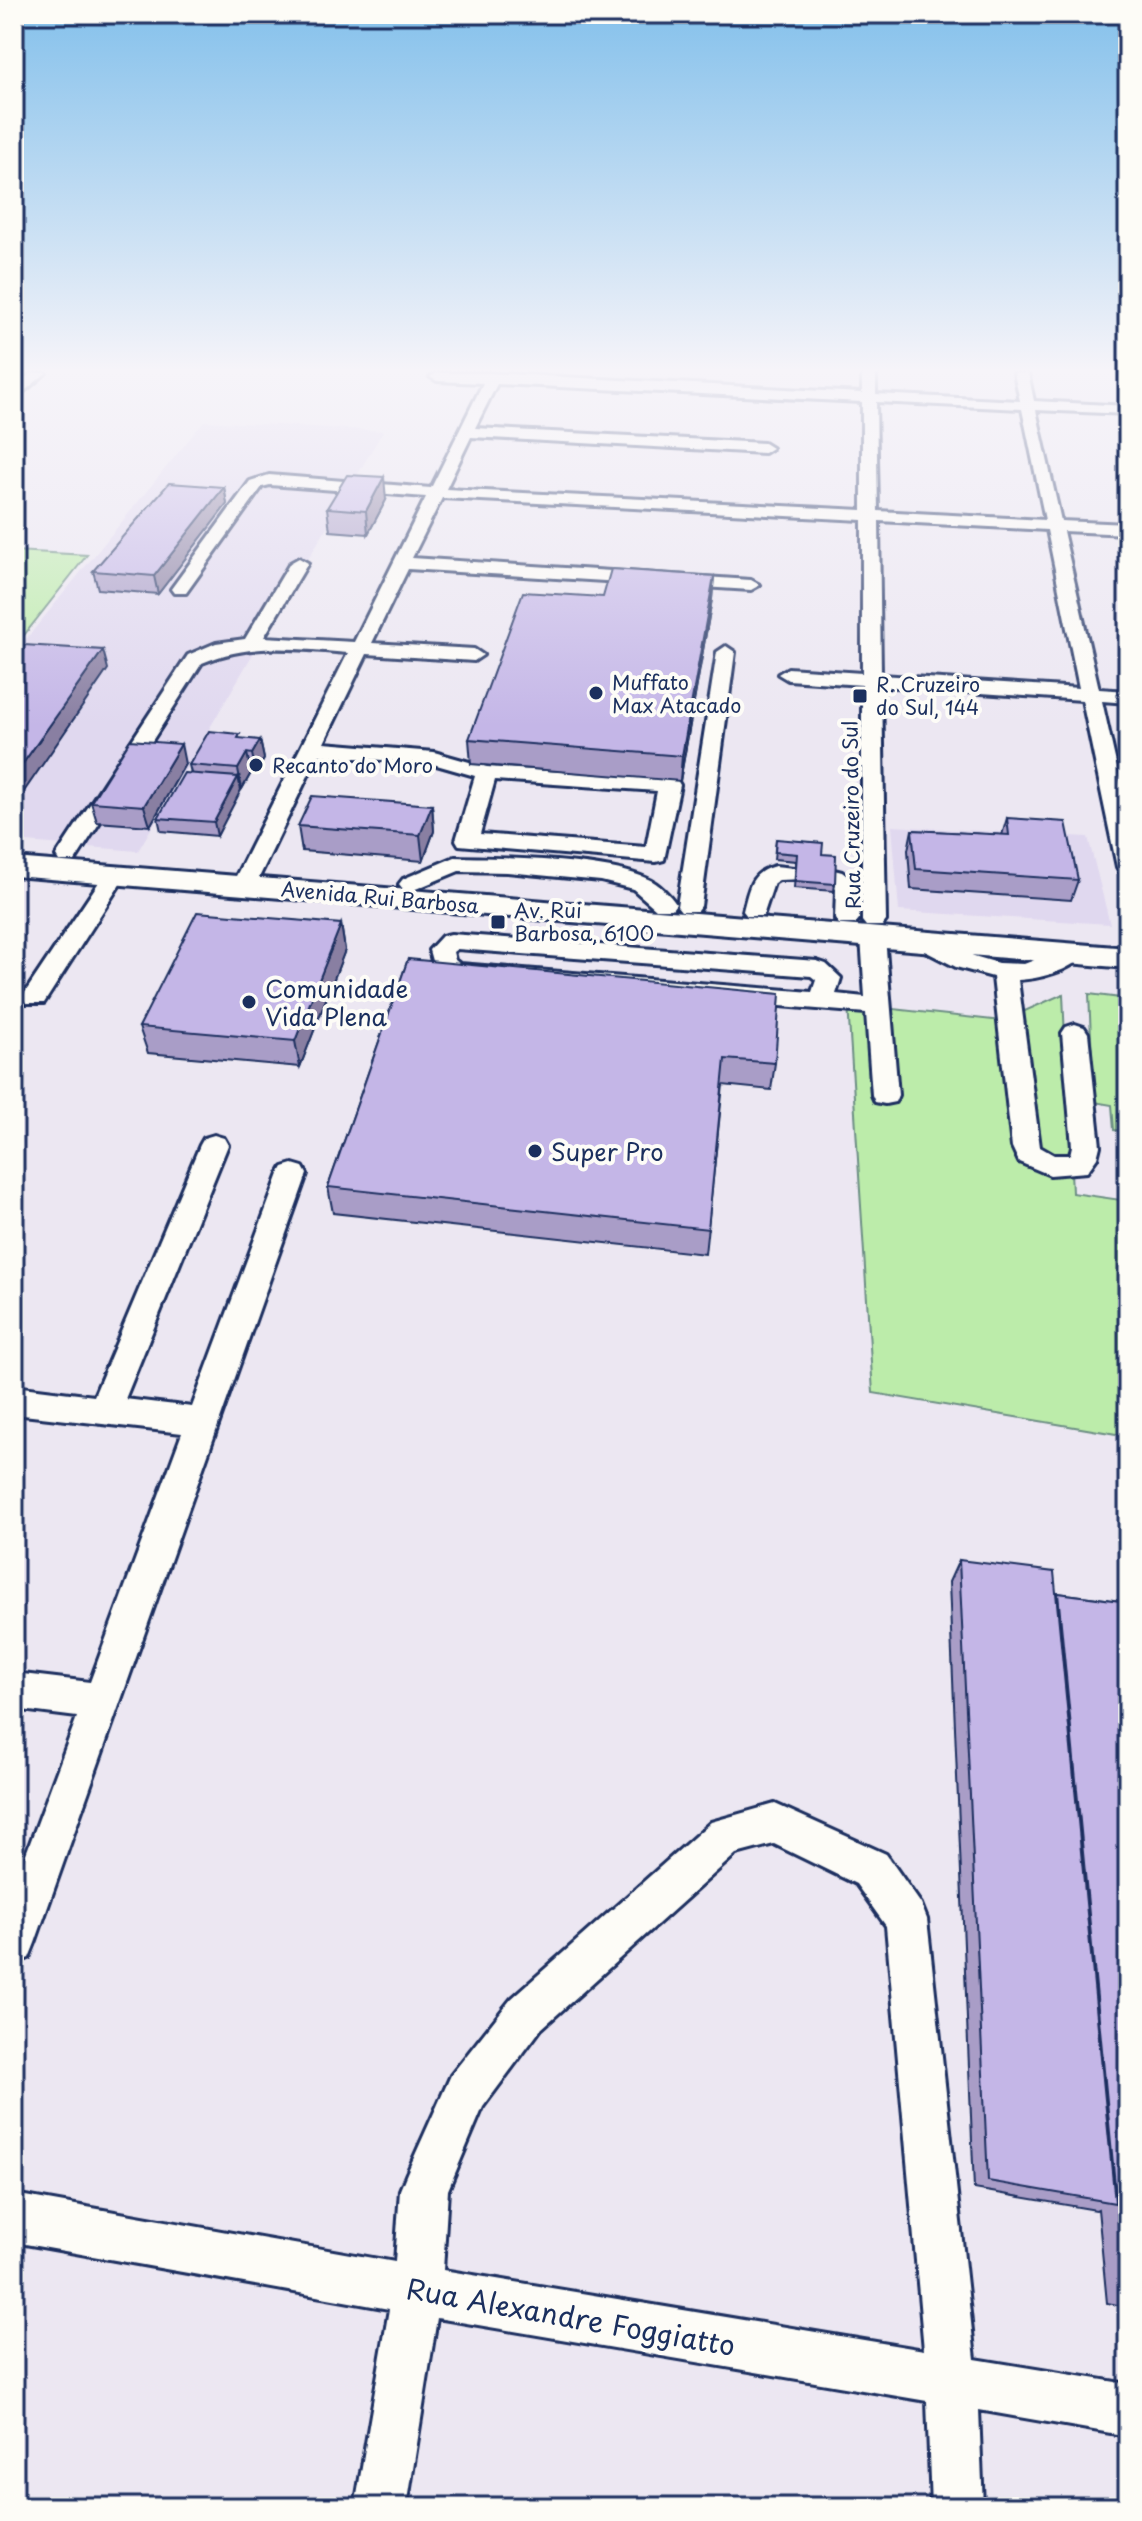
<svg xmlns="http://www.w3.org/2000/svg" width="1142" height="2521" viewBox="0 0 1142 2521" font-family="'Playpen Sans',sans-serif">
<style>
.built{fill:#e0d8ef}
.green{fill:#bcecaa;stroke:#6c8e84;stroke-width:2}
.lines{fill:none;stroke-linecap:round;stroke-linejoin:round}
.minor-casing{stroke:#1b2f5e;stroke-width:6}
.major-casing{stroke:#1b2f5e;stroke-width:6}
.minor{fill:#fdfcf7;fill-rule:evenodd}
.major{fill:#fdfcf7;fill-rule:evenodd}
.wall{fill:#a99dc7;stroke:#1b2f5e;stroke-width:2}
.shaded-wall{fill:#897fa2;stroke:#1b2f5e;stroke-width:2}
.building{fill:#c4b6e7;stroke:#1b2f5e;stroke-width:2}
.poi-dot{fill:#1b2f5e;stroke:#fdfcf7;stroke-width:3}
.labels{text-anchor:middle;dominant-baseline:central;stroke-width:8;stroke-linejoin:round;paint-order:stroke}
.far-poi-label{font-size:20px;fill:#1b2f5e;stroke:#fdfcf7;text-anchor:start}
.far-street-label{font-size:20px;fill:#1b2f5e;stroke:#fdfcf7}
.poi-label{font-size:24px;fill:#1b2f5e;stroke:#fdfcf7;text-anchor:start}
.near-street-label{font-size:28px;fill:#1b2f5e;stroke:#fdfcf7}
</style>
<rect width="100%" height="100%" fill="#ece7f2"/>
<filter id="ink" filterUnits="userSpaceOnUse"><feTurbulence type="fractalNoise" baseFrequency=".0125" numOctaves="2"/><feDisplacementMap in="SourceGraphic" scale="16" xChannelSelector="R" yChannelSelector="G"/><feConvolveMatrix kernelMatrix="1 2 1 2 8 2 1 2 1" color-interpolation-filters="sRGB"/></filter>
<g filter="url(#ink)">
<!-- built -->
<path class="built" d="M204,421L383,431L138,851L14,841V654Z
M892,826L1088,837L1110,924L899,911Z"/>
<!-- green -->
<path class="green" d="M14,551L87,555L21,639H14Z
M1063,994L1072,1193L1128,1201V1436L873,1393L848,1004L1002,1021Z
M1089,994L1128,999V1132L1114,1130L1112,1105L1094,1102Z"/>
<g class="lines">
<defs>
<path id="minor" d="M31,373H46L14,400V388Z
M488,373L862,393V373H876V394L1020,401L1014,373H1028L1034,401L1128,406V414L1036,410L1061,521L1128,524V534L1063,531L1099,689L1128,691V703L1102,701L1128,817V874L1120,872L1117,867L1082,700L882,686L886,921L882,926H866L862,921V685L788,680L778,674L788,668L862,673V520L442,498L412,558L751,580L760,585L751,590L408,569L372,643L474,649L483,655L474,661L367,654L324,743L434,752L487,767L677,780L680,785L664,860L656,862L459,845L456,840L475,776L433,764L318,755L255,886L251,891H235L231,886L348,653C298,649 249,642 202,663L75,861H59L56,856L188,655L216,643L245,639L290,563L299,558L308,563L264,637L354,642L426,497L270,485L262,487L186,593H174L171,589L250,481L269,475L431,488L483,383L437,381L430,377L436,373ZM497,384L862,402V510L446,489L471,437L764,453L772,448L764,443L475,428ZM876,402L1022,409L1045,520L878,511ZM879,521L1047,530L1079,688L881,675ZM495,780L657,791L646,847L480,834Z
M726,646L735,652L701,906L697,911H681L677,906L717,652Z
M455,857C504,858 605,859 648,879C658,883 670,895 676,904L672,909H656L633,889L601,881L507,872L459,871L411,891L403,889L399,884L403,879Z
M775,866L803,869L806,874L803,879L779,880L774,883L763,916H747L743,911C749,889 750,872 775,866Z
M115,868L123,870L126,875L44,1003H26L22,997L26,991L107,870Z
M834,870L842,872L860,886L859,919L855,924H839L835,919L836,889L823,877L826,872Z
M873,930L882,932L885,937L898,1095L895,1102L885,1104L875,1102L872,1095L866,1013L453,979L434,968L429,950L442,936L451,934L817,961L826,964L841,978L836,994L865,997L861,937L864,932ZM457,949L811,976L816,980L812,992L460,964L455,960L453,952Z
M926,935L974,956L998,963L1024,964L1063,949H1081L1084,954C1072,971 1038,979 1018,980L1040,1147L1054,1155H1070L1072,1146L1062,1033L1066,1027L1075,1024L1084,1027L1088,1033L1100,1146L1097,1158L1087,1172L1050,1175L1019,1162L1012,1147L993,977L956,967L917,947L914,942L917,937Z
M214,1135L224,1138L228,1145L125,1399L192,1407L279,1174L283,1167L293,1164L303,1167L307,1174L35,1943L29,1958L14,1964V1886L77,1717L14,1709V1673L90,1682L182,1433L14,1414V1386L94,1396L200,1145L204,1138Z
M775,1804L886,1854L921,1904L927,1919L975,2359L1128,2384V2436L979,2410L983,2507H931L927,2401L437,2318L407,2507H355L389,2309L14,2242V2194L395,2262L400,2190L407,2173L451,2075L511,1999L711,1822ZM774,1844L856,1884L886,1926L924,2350L443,2270L448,2190L483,2107L541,2029L736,1854Z"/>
<path id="major" d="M14,858L1128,948V968L14,876Z"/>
</defs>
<!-- minor casing -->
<use href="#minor" class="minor-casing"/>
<!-- major casing -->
<use href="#major" class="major-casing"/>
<!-- minor -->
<use href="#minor" class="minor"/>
<!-- major -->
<use href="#major" class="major"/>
</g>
<!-- wall -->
<path class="wall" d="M224,487L227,504L158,594L98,589L93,571Z
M386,500L368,534L330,531L327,508Z
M714,576L712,599L680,781L471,764L469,739Z
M241,739L260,740L264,759L256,773H251L242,789H240L217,836L161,831L158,818L191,773L189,765Z
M185,764L150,826L97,822L91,802Z
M432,805L434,831L423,861L302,851L298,826Z
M1007,818L1078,880L1071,900L911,889L908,850L912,830L1002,835Z
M776,839L822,854L835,884L834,891L794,888L796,861L774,859Z
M341,924L345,950L300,1067L148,1053L139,1027Z
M408,959L775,1063L771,1090L723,1085L705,1254L333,1213L328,1187Z
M959,1560L1056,1596L1058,1593L1128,1602V2307L1107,2303L1098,2209L1096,2210L974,2189L949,1582Z"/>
<!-- shaded-wall -->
<path class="shaded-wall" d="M384,477L386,500L368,534L366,511Z
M224,487L227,504L158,594L154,576Z
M714,576L712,599L680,781L682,756Z
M103,650L108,669L14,806V776Z
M260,740L264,759L256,773L252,754Z
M181,744L185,764L150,826L144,806Z
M247,753L251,773L242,789L238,769Z
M238,777L241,790L217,836L214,822Z
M432,805L434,831L423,861L420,835Z
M341,924L345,950L300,1067L295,1041Z"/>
<!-- building -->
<path class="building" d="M347,475L384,477L366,511L327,508Z
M169,483L224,487L154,576L93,571Z
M611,569L714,576L682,756L469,739L523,592L603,597Z
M24,645L103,650L14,776V657Z
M209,731L240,734L238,738L260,740L252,754L247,753L238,769L189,765Z
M130,740L181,744L144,806L91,802Z
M184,773L238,777L214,822L158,818Z
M312,796L432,805L420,835L298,826Z
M1007,818L1066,822L1078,880L916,869L912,830L1009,835Z
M776,839L823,843L822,854L836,855L835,884L795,881L797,854L775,852Z
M197,912L341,924L295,1041L139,1027Z
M408,959L780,994L775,1063L725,1059L708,1229L328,1187Z
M959,1560L1054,1572L1115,2203L988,2181Z
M1058,1593L1128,1602V2300L1126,2299Z"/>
</g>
<!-- sky -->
<linearGradient id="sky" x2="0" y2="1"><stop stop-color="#83c0eb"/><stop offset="0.51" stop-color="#f6f4f9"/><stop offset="1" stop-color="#f6f4f9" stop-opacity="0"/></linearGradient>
<rect width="1142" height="726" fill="url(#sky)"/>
<!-- markers -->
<g class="poi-dot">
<circle cx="596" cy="693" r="8"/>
<rect x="852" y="688" width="16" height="16" rx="4"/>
<circle cx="256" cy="765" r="8"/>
<rect x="490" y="914" width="16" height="16" rx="4"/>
<circle cx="249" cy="1002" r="8"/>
<circle cx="535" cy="1151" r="8"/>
</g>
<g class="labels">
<!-- far-poi labels -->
<g class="far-poi-label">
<text x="612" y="682">Muffato<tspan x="612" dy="23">Max Atacado</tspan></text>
<text x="876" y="684">R. Cruzeiro<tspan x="876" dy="23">do Sul, 144</tspan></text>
<text x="272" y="765">Recanto do Moro</text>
<text x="514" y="910">Av. Rui<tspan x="514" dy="23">Barbosa, 6100</tspan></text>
</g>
<!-- far-street labels -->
<g class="far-street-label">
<text transform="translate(851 815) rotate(-91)">Rua Cruzeiro do Sul</text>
<text transform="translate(380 897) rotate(5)">Avenida Rui Barbosa</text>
</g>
<!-- poi labels -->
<g class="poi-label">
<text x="265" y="988">Comunidade<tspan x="265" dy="28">Vida Plena</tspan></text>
<text x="551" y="1151">Super Pro</text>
</g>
<!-- near-street labels -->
<g class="near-street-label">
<text transform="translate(571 2316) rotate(10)">Rua Alexandre Foggiatto</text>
</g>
</g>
<!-- margin -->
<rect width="1142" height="2521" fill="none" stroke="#fdfcf7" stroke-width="48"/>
<rect x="24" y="24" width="1094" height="2473" fill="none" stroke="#1b2f5e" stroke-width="3" filter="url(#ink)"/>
</svg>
